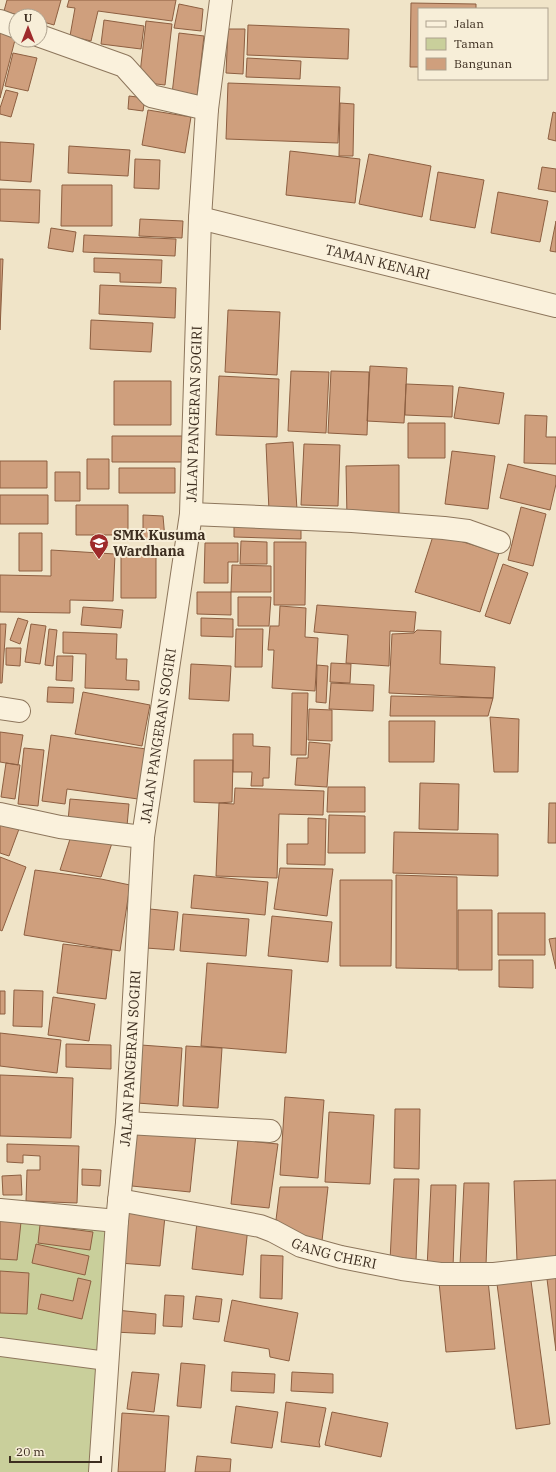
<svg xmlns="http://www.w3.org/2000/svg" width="556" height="1472" viewBox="0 0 556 1472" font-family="'IBM Plex Serif',serif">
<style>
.green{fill:#c9cf9b}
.building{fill:#cf9f7d;stroke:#8d5f41}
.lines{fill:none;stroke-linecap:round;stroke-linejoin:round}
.service-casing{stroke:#8d765c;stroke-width:20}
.minor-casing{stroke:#8d765c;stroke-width:24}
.tertiary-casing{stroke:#8d765c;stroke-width:24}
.service{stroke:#faf1dc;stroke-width:18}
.minor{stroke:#faf1dc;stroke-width:22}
.tertiary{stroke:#faf1dc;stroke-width:22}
.labels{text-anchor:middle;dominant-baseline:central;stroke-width:4;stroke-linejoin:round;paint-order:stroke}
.street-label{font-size:14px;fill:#3d2e20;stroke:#f7eed8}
.poi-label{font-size:14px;font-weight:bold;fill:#3d2e20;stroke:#f7eed8;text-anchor:start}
</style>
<rect width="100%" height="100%" fill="#f0e4c8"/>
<!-- green -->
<path class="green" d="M0,1217L122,1232L98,1472H0Z"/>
<!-- building -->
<path class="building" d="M7,0H61L54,25L40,21V16H21L4,11Z
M69,0H176L172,21L98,11L91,41L70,36L75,8L67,7Z
M411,3L476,4V9H419V67H410Z
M179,4L203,9L201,31L174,28Z
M104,20L144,26L141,49L101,44Z
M146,21L172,24L165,85L139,82Z
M248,25L349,29L348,59L247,55Z
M0,29L16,36L0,98Z
M228,29H245L243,74L226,73Z
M179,33L204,36L197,97L172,94Z
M13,53L37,58L28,91L5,86Z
M247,58L301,61L300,79L246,77Z
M228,83L340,87L338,143L226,139Z
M6,90L18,93L11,117L0,114V108Z
M129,96L145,98L143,111L128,109Z
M340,103L354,104L353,156H339Z
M148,110L191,117L185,153L142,145Z
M553,112L556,113V141L548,139Z
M0,142L34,144L31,182L0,180Z
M69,146L130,150L128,176L68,173Z
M290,151L360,159L355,203L286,195Z
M369,154L431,166L422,217L359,204Z
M135,159L160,160L159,189L134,188Z
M542,167L556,169V192L538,189Z
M438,172L484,180L475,228L430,220Z
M62,185H112V226H61Z
M0,189L40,190L39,223L0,221Z
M498,192L548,201L540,242L491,233Z
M140,219L183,221L182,238L139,236Z
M556,221V252L550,251Z
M51,228L76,232L73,252L48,248Z
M84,235L176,239L175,256L83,252Z
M94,258L162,260L161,283L120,282V273L94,272Z
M0,259H3L0,330Z
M100,285L176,288L175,318L99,314Z
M228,310L280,312L277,375L225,372Z
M91,320L153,323L151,352L90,349Z
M370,366L407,368L404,423L367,421Z
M291,371L329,372L326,433L288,431Z
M331,371L369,372L367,435L328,433Z
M219,376L279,379L277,437L216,435Z
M114,381H171V425H114Z
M406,384L453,386L452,417L405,415Z
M459,387L504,393L499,424L454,418Z
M525,415L547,416L546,437H556V464L524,463Z
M408,423H445V458H408Z
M112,436H183V462H112Z
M293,442L297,510L269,511L266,444Z
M304,444L340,445L338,506L301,505Z
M452,451L495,456L488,509L445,504Z
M87,459H109V489H87Z
M0,461H47V488H0Z
M508,464L556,476V484L550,510L500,498Z
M399,465V518H347L346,466Z
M119,468H175V493H119Z
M55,472H80V501H55Z
M0,495H48V524H0Z
M76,505H128V535H76Z
M521,507L546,514L533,566L508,560Z
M143,515L163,516L165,539H143Z
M234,523L301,524V539L234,537Z
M19,533H42V571H19Z
M434,533L499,553L480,612L415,592Z
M241,541L267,542V564H240Z
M274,542H306L305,605H274Z
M205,543H238V562H228V583H204Z
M51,550L115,554L113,601L70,600V613L0,612V575L51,576Z
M121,551H156V598H121Z
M503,564L528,573L510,624L485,616Z
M232,565L271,566V592H231Z
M197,592H231V615L197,614Z
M238,597H271L269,626H238Z
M317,605L416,612L414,632L390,631L389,666L346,663L348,635L314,632Z
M280,606L306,608L305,637L318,638L315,691L272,688L274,650H268L270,626H279Z
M83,607L123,610L121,628L81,625Z
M18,618L28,621L20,644L10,640Z
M201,618L233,619V637L201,636Z
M0,624H6L2,683H0Z
M31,624L46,626L40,664L25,662Z
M49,629L57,630L53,666L45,665Z
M236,629H263L262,667H235Z
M417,630L441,631L440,664L495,667L493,698L389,693L392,634L414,633Z
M63,632L117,634L116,659H127L126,680L139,681V690L85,688L86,654L63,653Z
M6,648H21L20,666L6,665Z
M57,656H73L72,681L56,680Z
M331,663L351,664L350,683L330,682Z
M191,664L231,666L229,701L189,699Z
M317,665L328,666L326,703L316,702Z
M331,683L374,685L373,711L329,709Z
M48,687L74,688L73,703L47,702Z
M83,692L150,705L142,746L75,734Z
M292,693H308L306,755H291Z
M391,696L493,698L488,716H390Z
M309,709L332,710V741L308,740Z
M490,717L519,719L518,772H494Z
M389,721H435L434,762H389Z
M0,732L23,735L18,765L0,762Z
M233,734H253V746L270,747L269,778H263V786H251L252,772H233Z
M51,735L146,749L138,799L67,789L65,804L42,801Z
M309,742L330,744L327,787L295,785L297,758H308Z
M24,748L44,750L38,806L18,804Z
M194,760H233L232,802L218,803L194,802Z
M6,763L20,765L15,799L1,797Z
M420,783L459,784L458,830L419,829Z
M328,787H365V812H327Z
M235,788L324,791L323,815L279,814L277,878L216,876L219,803L234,804Z
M70,799L129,804L127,826L68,821Z
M549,803H556V843H548Z
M329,815L365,816V853H328Z
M308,818L326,819L325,865L287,864V844H308Z
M0,822L19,829L9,856L0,853Z
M394,832L498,834V876L393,873Z
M71,836L112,843L101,877L60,870Z
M0,857L26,867L2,931L0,930Z
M280,868L333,869L327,916L274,909Z
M35,870L101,879L130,885L120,951L24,935Z
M194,875L268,882L265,915L191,908Z
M396,875L457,877V969L396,968Z
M340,880H392L391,966H340Z
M150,909L178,912L174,950L146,948Z
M458,910H492V970H458Z
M498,913H545V955H498Z
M183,914L249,919L246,956L180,951Z
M272,916L332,922L328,962L268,956Z
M556,938V969L549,939Z
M63,944L112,950L106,999L57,993Z
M499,960H533V988L499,987Z
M207,963L292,970L286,1053L201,1046Z
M14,990L43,991L42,1027L13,1026Z
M0,991H5V1014H0Z
M53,997L95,1004L89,1041L48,1035Z
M0,1033L61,1040L57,1073L0,1066Z
M66,1044L111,1045V1069L66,1067Z
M141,1045L182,1048L178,1106L137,1103Z
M186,1046L222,1048L218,1108L183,1106Z
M0,1075L73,1078L71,1138L0,1136Z
M285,1097L324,1100L318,1178L280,1175Z
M395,1109H420L419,1169L394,1168Z
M329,1112L374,1115L370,1184L325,1182Z
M137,1128L196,1134L190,1192L132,1186Z
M238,1140L278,1144L269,1208L231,1204Z
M7,1144L79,1146L77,1203L26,1201L27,1170H40V1156L23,1155V1163L7,1162Z
M82,1169L101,1170L100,1186L82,1185Z
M21,1175L22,1195H3L2,1176Z
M394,1179H419L416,1261H390Z
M556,1180V1258L517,1261L514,1181Z
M464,1183H489L486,1265H460Z
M431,1185H456L453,1267L427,1268Z
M280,1187H328L322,1241L275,1228Z
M124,1212L165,1216L160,1266L119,1263Z
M0,1220L21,1222L17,1260L0,1259Z
M197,1222L248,1227L243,1275L192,1269Z
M40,1225L93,1232L90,1250L38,1243Z
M36,1244L89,1256L85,1275L32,1263Z
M261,1255L283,1256L282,1299L260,1298Z
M0,1271L29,1273L27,1314L0,1313Z
M78,1278L91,1281L82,1319L38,1309L41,1294L73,1301Z
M556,1278V1351L547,1279Z
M488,1280L495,1349L446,1352L439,1282Z
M531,1281L550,1424L516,1429L497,1284Z
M165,1295L184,1296L182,1327L163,1326Z
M196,1296L222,1299L219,1322L193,1319Z
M232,1300L298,1313L289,1361L270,1357L269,1349L224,1341Z
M116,1310L156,1314L155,1334L114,1332Z
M181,1363L205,1365L201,1408L177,1406Z
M132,1372L159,1374L154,1412L127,1409Z
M232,1372L275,1374L274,1393L231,1391Z
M292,1372L333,1374V1393L291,1391Z
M286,1402L326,1408L319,1442L320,1447L281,1442Z
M236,1406L278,1412L272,1448L231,1443Z
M332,1412L388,1423L381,1457L325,1445Z
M122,1413L169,1416L165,1472H118Z
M197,1456L231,1459L230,1472H195Z"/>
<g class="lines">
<defs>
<path id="service" d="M0,1347L107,1361"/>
<g id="minor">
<path d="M0,21L16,27"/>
<path d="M40,36L124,66L151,96L207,109"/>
<path id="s1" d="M200,218L556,306"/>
<path d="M191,514L352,521L444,528L468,531L499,542"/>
<path d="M0,708L19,711"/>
<path d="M0,814L60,827L143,837"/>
<path d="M127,1123L270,1131"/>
<path id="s2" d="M119,1200L260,1226L273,1231L301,1246L341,1257L402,1269L440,1274H494L556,1267"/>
<path d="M0,1210L117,1221"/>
</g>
<g id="tertiary">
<path id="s3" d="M100,1472L117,1221L127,1123L143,837L191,514L200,218L207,109L221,0"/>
</g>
</defs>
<!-- service casing -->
<use href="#service" class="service-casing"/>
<!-- minor casing -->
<use href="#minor" class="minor-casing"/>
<!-- tertiary casing -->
<use href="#tertiary" class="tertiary-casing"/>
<!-- service -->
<use href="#service" class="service"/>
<!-- minor -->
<use href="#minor" class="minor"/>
<!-- tertiary -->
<use href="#tertiary" class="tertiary"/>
</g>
<!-- icons -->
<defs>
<symbol id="school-pin" viewBox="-11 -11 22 30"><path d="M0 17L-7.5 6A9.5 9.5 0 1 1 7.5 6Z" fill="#9e2a2b" stroke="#f7eed8"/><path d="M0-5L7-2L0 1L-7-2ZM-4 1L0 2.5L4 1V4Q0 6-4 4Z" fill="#fff"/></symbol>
</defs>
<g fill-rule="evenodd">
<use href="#school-pin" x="88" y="532" width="22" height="30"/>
</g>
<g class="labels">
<!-- street labels -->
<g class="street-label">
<text stroke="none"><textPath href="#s1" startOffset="183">TAMAN KENARI</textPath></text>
<text stroke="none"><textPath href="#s3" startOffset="1063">JALAN PANGERAN SOGIRI</textPath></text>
<text stroke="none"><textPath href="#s3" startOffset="739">JALAN PANGERAN SOGIRI</textPath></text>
<text stroke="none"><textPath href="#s3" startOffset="415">JALAN PANGERAN SOGIRI</textPath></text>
<text stroke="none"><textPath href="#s2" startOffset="223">GANG CHERI</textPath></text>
</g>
<!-- poi labels -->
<g class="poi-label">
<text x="113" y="535">SMK Kusuma<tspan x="113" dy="16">Wardhana</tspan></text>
</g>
</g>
<!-- legend -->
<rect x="418" y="8" width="130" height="72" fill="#f7eed8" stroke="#ada18e"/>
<rect x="426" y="21" width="20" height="6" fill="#faf1dc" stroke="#ada18e"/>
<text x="454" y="28" font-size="12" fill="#3d2e20">Jalan</text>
<rect x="426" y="38" width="20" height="12" fill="#c9cf9b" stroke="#ada18e"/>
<text x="454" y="48" font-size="12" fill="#3d2e20">Taman</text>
<rect x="426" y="58" width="20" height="12" fill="#cf9f7d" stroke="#ada18e"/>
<text x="454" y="68" font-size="12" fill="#3d2e20">Bangunan</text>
<!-- north arrow -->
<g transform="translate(28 28)"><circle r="19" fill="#f7eed8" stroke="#ada18e"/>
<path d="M0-3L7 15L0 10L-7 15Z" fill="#9e2a2b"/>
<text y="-6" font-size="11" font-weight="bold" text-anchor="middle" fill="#3d2e20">U</text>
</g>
<!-- scale -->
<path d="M10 1456v6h91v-6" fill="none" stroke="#3d2e20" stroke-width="2"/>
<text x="16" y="1456" font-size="12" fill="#3d2e20" stroke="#f7eed8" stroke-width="3" paint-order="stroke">20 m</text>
</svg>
